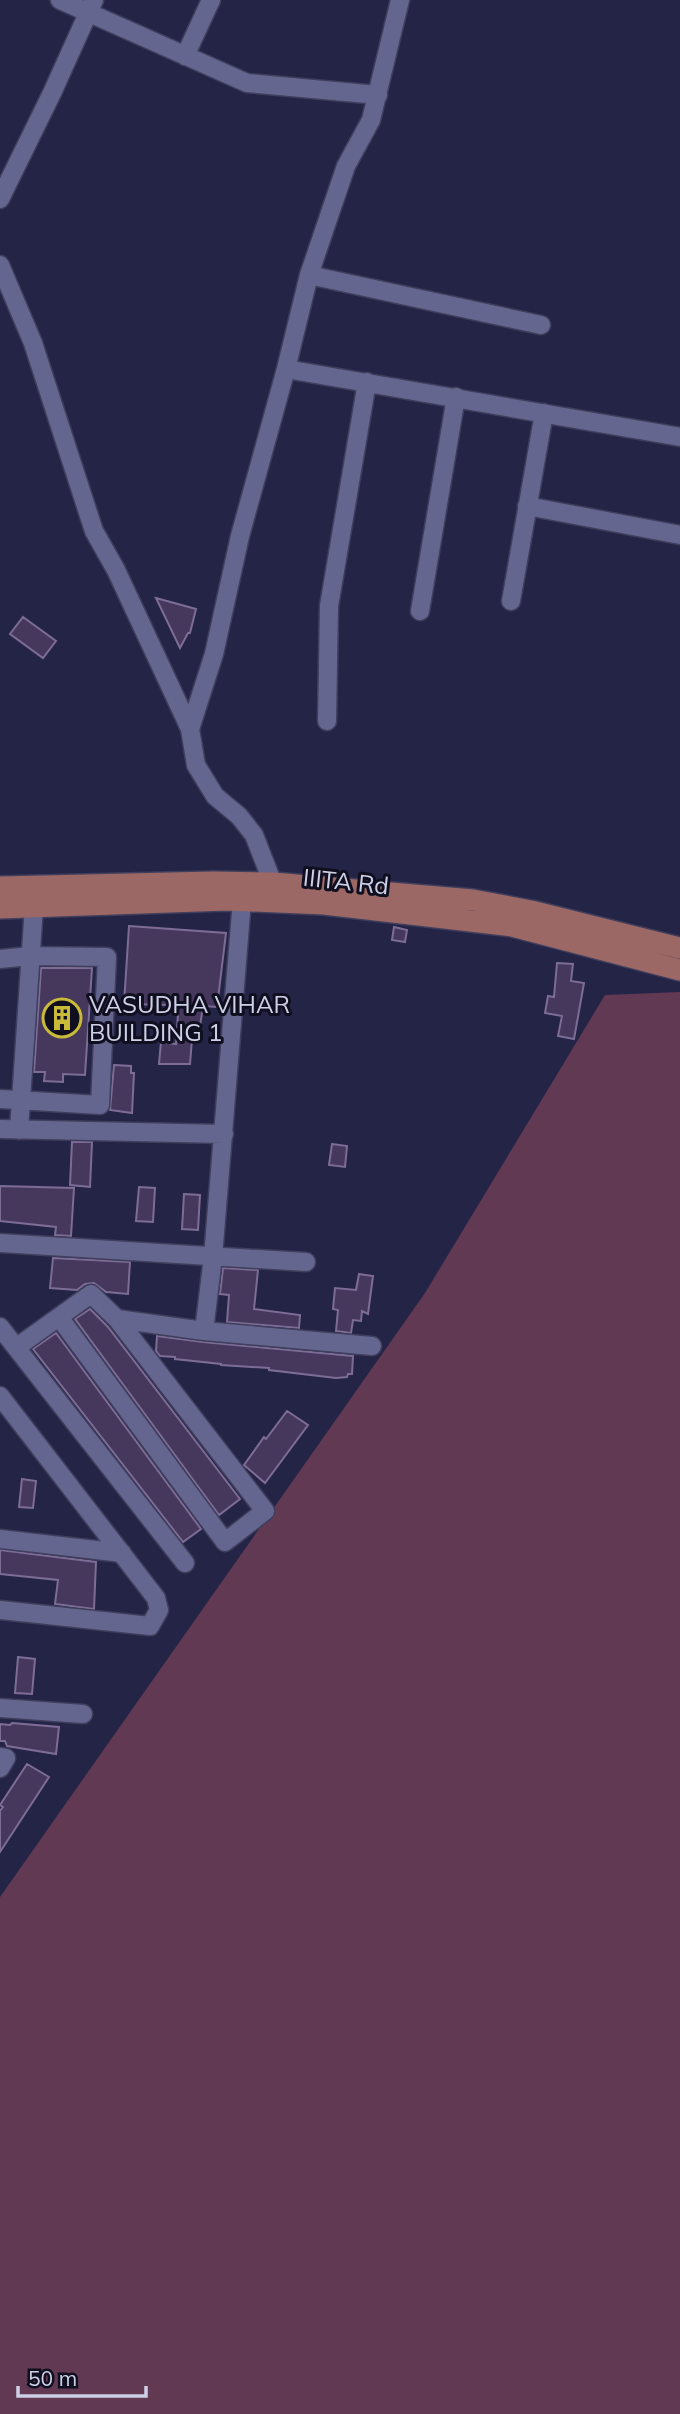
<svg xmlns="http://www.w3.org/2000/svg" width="680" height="2414" viewBox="0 0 680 2414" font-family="Mulish,sans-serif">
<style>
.green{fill:#613952}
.building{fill:#46375c;stroke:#7d6d96;stroke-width:2}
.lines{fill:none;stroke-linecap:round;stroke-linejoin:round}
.minor-casing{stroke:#403e5d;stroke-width:21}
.major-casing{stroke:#403e5d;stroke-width:24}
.minor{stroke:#64668f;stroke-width:18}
.major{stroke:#9b6865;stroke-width:21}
.labels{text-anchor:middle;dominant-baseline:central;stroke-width:6;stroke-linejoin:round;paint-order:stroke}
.street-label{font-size:24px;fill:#ced0e7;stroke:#0f0f1f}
.poi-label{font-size:24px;fill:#ced0e7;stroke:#0f0f1f;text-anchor:start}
</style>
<rect width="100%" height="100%" fill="#242447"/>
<!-- green -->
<path class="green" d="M680,992V2414H0V1897L425,1293L605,995Z"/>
<!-- building -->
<path class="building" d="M156,598L196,609L190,633H188L180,648Z
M23,617L56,641L43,658L10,634Z
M129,926L226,933L217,1007L203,1006L198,1040L192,1039L190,1064H159L161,1042L176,1044L178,1014L173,1013L174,1005L124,1004Z
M394,927L407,930L405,942L392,940Z
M557,963L573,964L571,981L584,983L574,1039L558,1036L562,1016L545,1013L548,996L554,997Z
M41,968H92L85,1075L63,1074V1082L44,1081L45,1072H34Z
M114,1065L131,1066V1073H134L132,1113L110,1110Z
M72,1142H92L90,1187L70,1185Z
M332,1144L347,1146L345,1167L329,1165Z
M0,1186L74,1188L71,1236L55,1235L56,1227L0,1221Z
M139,1187L155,1188L153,1222L136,1221Z
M184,1194L200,1195L198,1230L182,1229Z
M53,1258L130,1262L128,1294L106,1292L94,1283L85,1284L77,1290L50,1288Z
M223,1268L258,1270L254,1309L300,1315L299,1328L227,1322L229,1295L220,1294Z
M359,1274L373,1276L368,1314L362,1311L361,1321L353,1320L351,1333L336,1331L338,1310L333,1309L335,1288L356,1290Z
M90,1309L108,1327L240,1499L219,1515L75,1319Z
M56,1333L201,1529L183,1542L33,1349Z
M157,1336L203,1342L353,1356L352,1374H348L347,1377L336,1378L269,1370V1368L221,1365V1364L175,1359V1357L160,1356L156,1351Z
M287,1411L308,1425L265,1483L244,1465L264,1437L266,1439Z
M22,1479L36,1481L33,1508L19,1507Z
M0,1550L96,1562L94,1609L55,1604L58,1580L0,1574Z
M18,1657L35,1659L32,1694L15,1693Z
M12,1723L59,1727L56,1754L7,1746L5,1741H0V1724L10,1725Z
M27,1764L49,1777L0,1852V1811L3,1807L0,1805Z"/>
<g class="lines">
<defs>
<path id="minor" d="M60,0L247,83L378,95
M185,56L211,0
M0,199L52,93L94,0
M0,265L33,343L94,531L116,570L190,729
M309,275L541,325
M286,369L680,437
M527,506L680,535
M511,601L544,413
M420,611L456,397
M327,721L329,606L367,382
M277,894L254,835L239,816L215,796L196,765L190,729L214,654L240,536L286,369L309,275L346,166L371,120L400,0
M0,959L30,956L107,957L100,1105L0,1099
M0,1129L224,1134
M19,1130L34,906
M0,1243L306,1262
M117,1319L204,1331L372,1346
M0,1327L185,1563
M204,1331L213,1257L242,900
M17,1347L91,1294L117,1319L265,1511L225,1542L59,1317
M0,1396L156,1598L159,1610L150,1626L0,1610
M0,1539L122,1553
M0,1708L83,1714
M0,1757L6,1758L0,1768"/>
<path id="major" d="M0,887L213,882L273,883L473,900L531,911L680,948
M0,908L227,900L324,904L512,926L680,970"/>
</defs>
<!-- minor casing -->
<use href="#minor" class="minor-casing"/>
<!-- major casing -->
<use href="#major" class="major-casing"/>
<!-- minor -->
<use href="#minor" class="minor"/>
<!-- major -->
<use href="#major" class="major"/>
</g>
<!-- icons -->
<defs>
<symbol id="building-ring" viewBox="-11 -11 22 22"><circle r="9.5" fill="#0f0f1f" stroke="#caba39" stroke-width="1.5"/><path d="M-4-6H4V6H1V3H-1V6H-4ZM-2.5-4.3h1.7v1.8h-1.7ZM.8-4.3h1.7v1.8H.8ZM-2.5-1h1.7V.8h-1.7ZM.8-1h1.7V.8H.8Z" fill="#caba39"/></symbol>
</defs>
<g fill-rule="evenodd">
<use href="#building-ring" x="40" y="996" width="44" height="44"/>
</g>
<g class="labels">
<!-- street labels -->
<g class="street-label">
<text transform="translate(346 881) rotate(6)">IIITA Rd</text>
</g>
<!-- poi labels -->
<g class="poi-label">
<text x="89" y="1004">VASUDHA VIHAR<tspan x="89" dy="28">BUILDING 1</tspan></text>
</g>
</g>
<!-- scale -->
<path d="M18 2386v10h128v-10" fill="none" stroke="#ced0e7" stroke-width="3.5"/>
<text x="28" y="2386" font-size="21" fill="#ced0e7" stroke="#0f0f1f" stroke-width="5" paint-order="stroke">50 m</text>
</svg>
